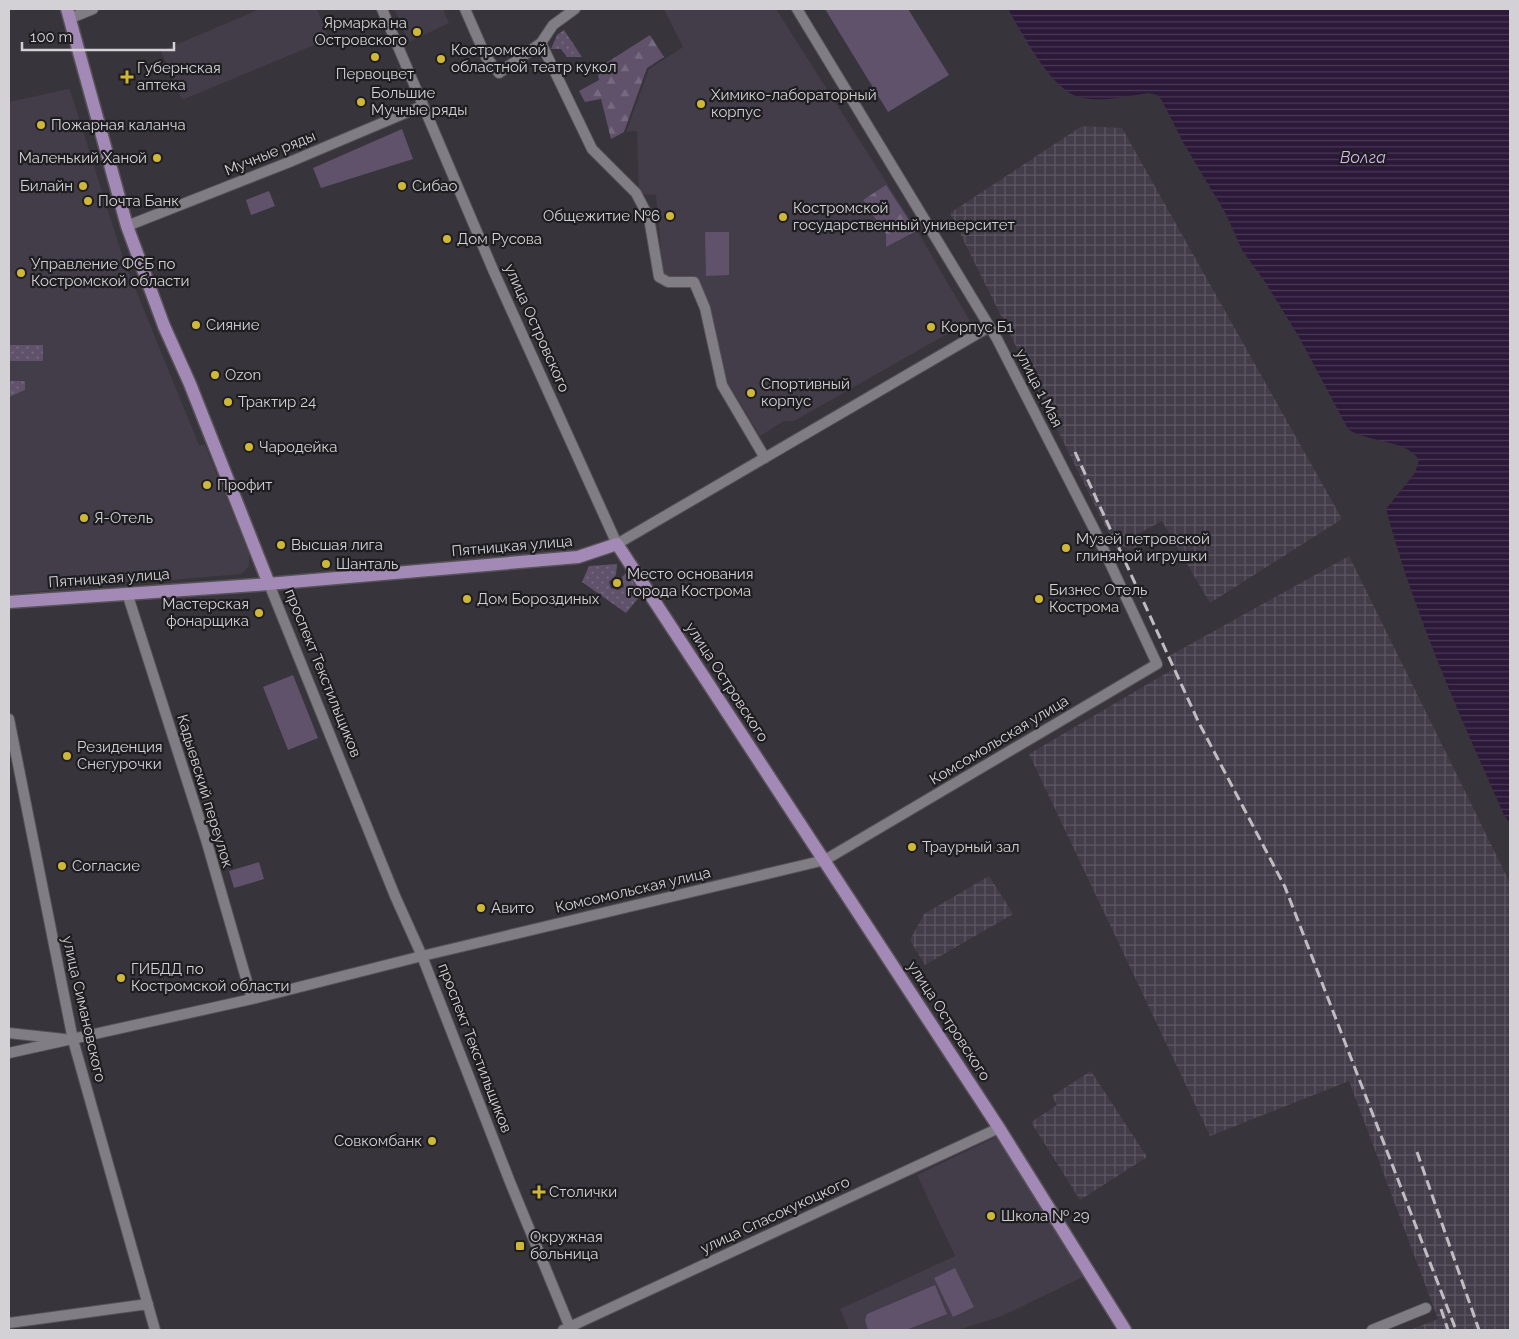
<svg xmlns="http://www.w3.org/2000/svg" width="1519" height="1339" viewBox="0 0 1519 1339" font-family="Raleway,sans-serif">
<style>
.built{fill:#433c49}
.industrial{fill:url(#industrial-grid)}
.grass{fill:url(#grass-dots)}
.forest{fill:url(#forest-firs)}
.green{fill:#60526a}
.water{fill:url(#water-rules)}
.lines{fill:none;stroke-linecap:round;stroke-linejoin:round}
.minor-casing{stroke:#555258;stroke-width:12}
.major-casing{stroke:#555258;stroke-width:15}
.minor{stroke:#817d85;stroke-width:10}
.major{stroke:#a389b6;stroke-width:12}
.rail{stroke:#bfbdc1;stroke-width:3;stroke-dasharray:10 5;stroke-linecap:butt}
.poi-dot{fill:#cfb837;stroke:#1e1d20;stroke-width:2}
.labels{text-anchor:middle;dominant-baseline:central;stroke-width:4.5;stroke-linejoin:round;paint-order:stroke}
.poi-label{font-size:15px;fill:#d3d1d5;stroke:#1e1d20;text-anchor:start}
.street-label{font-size:15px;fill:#d3d1d5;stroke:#1e1d20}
.water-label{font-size:16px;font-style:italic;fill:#d7b3f2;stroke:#1e1d20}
</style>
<defs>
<pattern id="industrial-grid" width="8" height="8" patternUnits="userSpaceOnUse" patternTransform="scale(1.25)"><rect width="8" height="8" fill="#433c49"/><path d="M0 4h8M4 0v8" fill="none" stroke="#5d5762"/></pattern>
<pattern id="grass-dots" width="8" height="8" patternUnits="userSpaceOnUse" patternTransform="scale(1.25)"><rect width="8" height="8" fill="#60526a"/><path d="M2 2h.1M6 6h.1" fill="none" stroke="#766a7e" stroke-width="1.8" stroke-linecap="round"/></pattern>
<pattern id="forest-firs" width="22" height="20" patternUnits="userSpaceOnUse" patternTransform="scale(1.25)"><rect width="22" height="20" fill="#60526a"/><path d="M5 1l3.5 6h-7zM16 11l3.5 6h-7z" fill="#766a7e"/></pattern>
<pattern id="water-rules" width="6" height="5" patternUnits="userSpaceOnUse" patternTransform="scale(1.25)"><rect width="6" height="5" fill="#2c1939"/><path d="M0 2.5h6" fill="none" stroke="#4a3955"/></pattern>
</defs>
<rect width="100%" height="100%" fill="#38343b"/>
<!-- built -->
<path class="built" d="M260,9H317L329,39L182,100L161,51Z
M394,9H443L449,23L409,42Z
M664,9H776L918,232L970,321L794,421H784L760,436L725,378L698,277H663L656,195L639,194L637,131L626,132L649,69L683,47Z
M68,89L70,90L124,261L199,445H205L249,554V566L241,574L9,594V102Z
M996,1137L1085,1276L1002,1316L958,1330H849L840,1309L955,1256L917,1175Z"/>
<!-- industrial -->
<path class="industrial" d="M1082,126L1122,128L1342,519L1210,603L1162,521L1131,538L1137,547L1128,550L1124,546L1117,550L950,213Z
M1349,556L1510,883V1330H1410L1438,1319L1349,1081L1210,1136L1029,754L1175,668L1169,656Z
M989,876L1013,914L925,965L910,940L924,914Z
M1091,1071L1147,1157L1080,1200L1031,1122L1057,1105L1052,1096Z"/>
<!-- grass -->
<path class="grass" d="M564,30L582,57H567L561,49H551L557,35Z
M9,345H43V361H9Z
M9,381H25V390L9,397Z
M617,564L616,575L609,582L611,588L618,590L624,587L622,577L627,572L641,595L626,613L582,582L589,566Z"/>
<!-- forest -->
<path class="forest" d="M650,35L664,57L647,68L624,132L611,139L601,99L585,102L579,91L599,80L597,70L603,65Z
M886,185L916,231L886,247V234L863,200Z"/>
<!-- green -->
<path class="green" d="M825,9H908L949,75L888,112Z
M402,129L413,159L321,188L313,168Z
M269,191L275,206L251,215L246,200Z
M705,232H729V275L706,276Z
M293,675L318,738L288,750L263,687Z
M259,862L264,879L234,888L229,871Z
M955,1268L974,1307L953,1317L934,1278Z
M935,1285L947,1314L906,1330H868L865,1320L867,1314Z"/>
<!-- water -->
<path class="water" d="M1008,9H1510V824L1504,815C1460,716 1414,614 1386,509L1415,473L1419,460C1406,439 1368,443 1348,429L1299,337L1265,282L1242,250L1226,214L1184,144L1161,99L1157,95L1148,93C1127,96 1100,103 1079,97C1051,90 1022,33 1008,9Z"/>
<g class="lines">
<defs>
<path id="minor" d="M382,9L494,272L617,544L989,327
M465,9L486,57L499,73L541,43L553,25L575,9
M71,18L93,9
M541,43L592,149L636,193L649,218L659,277L668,282H694L705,308L722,385L765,458
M127,226L292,161L422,106
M269,584L395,896L422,956L510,1182L571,1330
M127,593L207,843L252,999
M9,719L73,1040L155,1330
M9,1033L64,1039
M9,1053L252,999L422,956L825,860L1157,664L1094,529L997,339L797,9
M9,1323L148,1304
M563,1330L999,1128
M1372,1330L1426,1308"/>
<path id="major" d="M67,9L127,226L164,326L190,384L269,584
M9,602L256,585L578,557L617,544L999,1128L1125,1330"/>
</defs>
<!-- minor casing -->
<use href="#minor" class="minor-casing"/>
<!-- major casing -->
<use href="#major" class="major-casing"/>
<!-- minor -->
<use href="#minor" class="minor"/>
<!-- major -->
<use href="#major" class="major"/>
<!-- rail -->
<path class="rail" d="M1075,452L1199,723L1285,887L1456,1330
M1417,1152L1479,1330
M1441,1309L1448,1330"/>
</g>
<!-- markers -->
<g class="poi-dot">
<circle cx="417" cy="32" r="5"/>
<circle cx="375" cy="57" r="5"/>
<circle cx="441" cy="59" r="5"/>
<path d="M124.5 69.5h5v5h5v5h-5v5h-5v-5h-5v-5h5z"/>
<circle cx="361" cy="102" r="5"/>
<circle cx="701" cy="104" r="5"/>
<circle cx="41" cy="125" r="5"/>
<circle cx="157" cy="158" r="5"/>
<circle cx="83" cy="186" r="5"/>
<circle cx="402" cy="186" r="5"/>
<circle cx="88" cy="201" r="5"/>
<circle cx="670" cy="216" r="5"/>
<circle cx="783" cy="217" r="5"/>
<circle cx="447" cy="239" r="5"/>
<circle cx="21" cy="273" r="5"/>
<circle cx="196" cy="325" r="5"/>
<circle cx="931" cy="327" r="5"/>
<circle cx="215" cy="375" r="5"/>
<circle cx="751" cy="393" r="5"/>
<circle cx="228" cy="402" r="5"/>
<circle cx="249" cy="447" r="5"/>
<circle cx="207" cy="485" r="5"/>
<circle cx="84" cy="518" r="5"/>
<circle cx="281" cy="545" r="5"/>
<circle cx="1066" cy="548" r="5"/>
<circle cx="326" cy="564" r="5"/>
<circle cx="617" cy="583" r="5"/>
<circle cx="467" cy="599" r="5"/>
<circle cx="1039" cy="599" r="5"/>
<circle cx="259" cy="613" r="5"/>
<circle cx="67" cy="756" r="5"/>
<circle cx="912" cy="847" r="5"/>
<circle cx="62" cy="866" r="5"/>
<circle cx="481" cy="908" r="5"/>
<circle cx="121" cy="978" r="5"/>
<circle cx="432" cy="1141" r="5"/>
<path d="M536.5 1184.5h5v5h5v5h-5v5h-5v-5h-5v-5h5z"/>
<circle cx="991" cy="1216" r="5"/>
<rect x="515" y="1241" width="10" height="10" rx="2.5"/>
</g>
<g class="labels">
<!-- poi labels -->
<g class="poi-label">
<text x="407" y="23" text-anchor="end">Ярмарка на<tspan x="407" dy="17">Островского</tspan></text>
<text x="451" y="50">Костромской<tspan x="451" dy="17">областной театр кукол</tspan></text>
<text x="137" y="68">Губернская<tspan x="137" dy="17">аптека</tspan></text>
<text x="375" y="74" text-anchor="middle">Первоцвет</text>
<text x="371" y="93">Большие<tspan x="371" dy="17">Мучные ряды</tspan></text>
<text x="711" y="95">Химико-лабораторный<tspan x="711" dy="17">корпус</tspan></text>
<text x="51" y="125">Пожарная каланча</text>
<text x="147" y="158" text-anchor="end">Маленький Ханой</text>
<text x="73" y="186" text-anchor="end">Билайн</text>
<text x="412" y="186">Сибао</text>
<text x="98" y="201">Почта Банк</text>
<text x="793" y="208">Костромской<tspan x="793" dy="17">государственный университет</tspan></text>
<text x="660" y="216" text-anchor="end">Общежитие №6</text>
<text x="457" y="239">Дом Русова</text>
<text x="31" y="264">Управление ФСБ по<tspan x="31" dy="17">Костромской области</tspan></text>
<text x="206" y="325">Сияние</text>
<text x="941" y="327">Корпус Б1</text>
<text x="225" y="375">Ozon</text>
<text x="761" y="384">Спортивный<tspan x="761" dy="17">корпус</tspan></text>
<text x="238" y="402">Трактир 24</text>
<text x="259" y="447">Чародейка</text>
<text x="217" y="485">Профит</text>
<text x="94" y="518">Я-Отель</text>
<text x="1076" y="539">Музей петровской<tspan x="1076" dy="17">глиняной игрушки</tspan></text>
<text x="291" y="545">Высшая лига</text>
<text x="336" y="564">Шанталь</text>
<text x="627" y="574">Место основания<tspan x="627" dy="17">города Кострома</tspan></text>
<text x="1049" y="590">Бизнес Отель<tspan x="1049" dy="17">Кострома</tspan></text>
<text x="477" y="599">Дом Бороздиных</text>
<text x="249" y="604" text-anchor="end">Мастерская<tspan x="249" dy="17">фонарщика</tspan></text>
<text x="77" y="747">Резиденция<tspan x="77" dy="17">Снегурочки</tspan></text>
<text x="922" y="847">Траурный зал</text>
<text x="72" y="866">Согласие</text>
<text x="491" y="908">Авито</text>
<text x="131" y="969">ГИБДД по<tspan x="131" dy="17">Костромской области</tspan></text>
<text x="422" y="1141" text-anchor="end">Совкомбанк</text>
<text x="549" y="1192">Столички</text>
<text x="1001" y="1216">Школа № 29</text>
<text x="530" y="1237">Окружная<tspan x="530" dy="17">больница</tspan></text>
</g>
<!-- street labels -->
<g class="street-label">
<text transform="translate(270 153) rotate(-22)">Мучные ряды</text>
<text transform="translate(537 328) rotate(66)">улица Островского</text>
<text transform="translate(1039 388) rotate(63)">улица 1 Мая</text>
<text transform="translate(512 546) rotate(-5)">Пятницкая улица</text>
<text transform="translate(109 578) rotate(-4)">Пятницкая улица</text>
<text transform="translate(323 673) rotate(68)">проспект Текстильщиков</text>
<text transform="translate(727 682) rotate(57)">улица Островского</text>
<text transform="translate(999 740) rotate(-31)">Комсомольская улица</text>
<text transform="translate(205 791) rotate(73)">Кадыевский переулок</text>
<text transform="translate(633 890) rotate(-13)">Комсомольская улица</text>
<text transform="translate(84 1009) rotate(77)">улица Симановского</text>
<text transform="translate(949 1021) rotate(57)">улица Островского</text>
<text transform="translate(475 1048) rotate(69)">проспект Текстильщиков</text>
<text transform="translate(775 1215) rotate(-25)">улица Спасокукоцкого</text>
</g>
<!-- water labels -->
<g class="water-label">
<text x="1363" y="157">Волга</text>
</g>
</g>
<!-- border -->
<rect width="1519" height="1339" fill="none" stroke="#d3d1d5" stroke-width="20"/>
<!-- scale -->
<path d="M22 42v8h152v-8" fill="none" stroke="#d3d1d5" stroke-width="2.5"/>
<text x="30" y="42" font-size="15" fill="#d3d1d5" stroke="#1e1d20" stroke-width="4" paint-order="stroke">100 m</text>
</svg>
